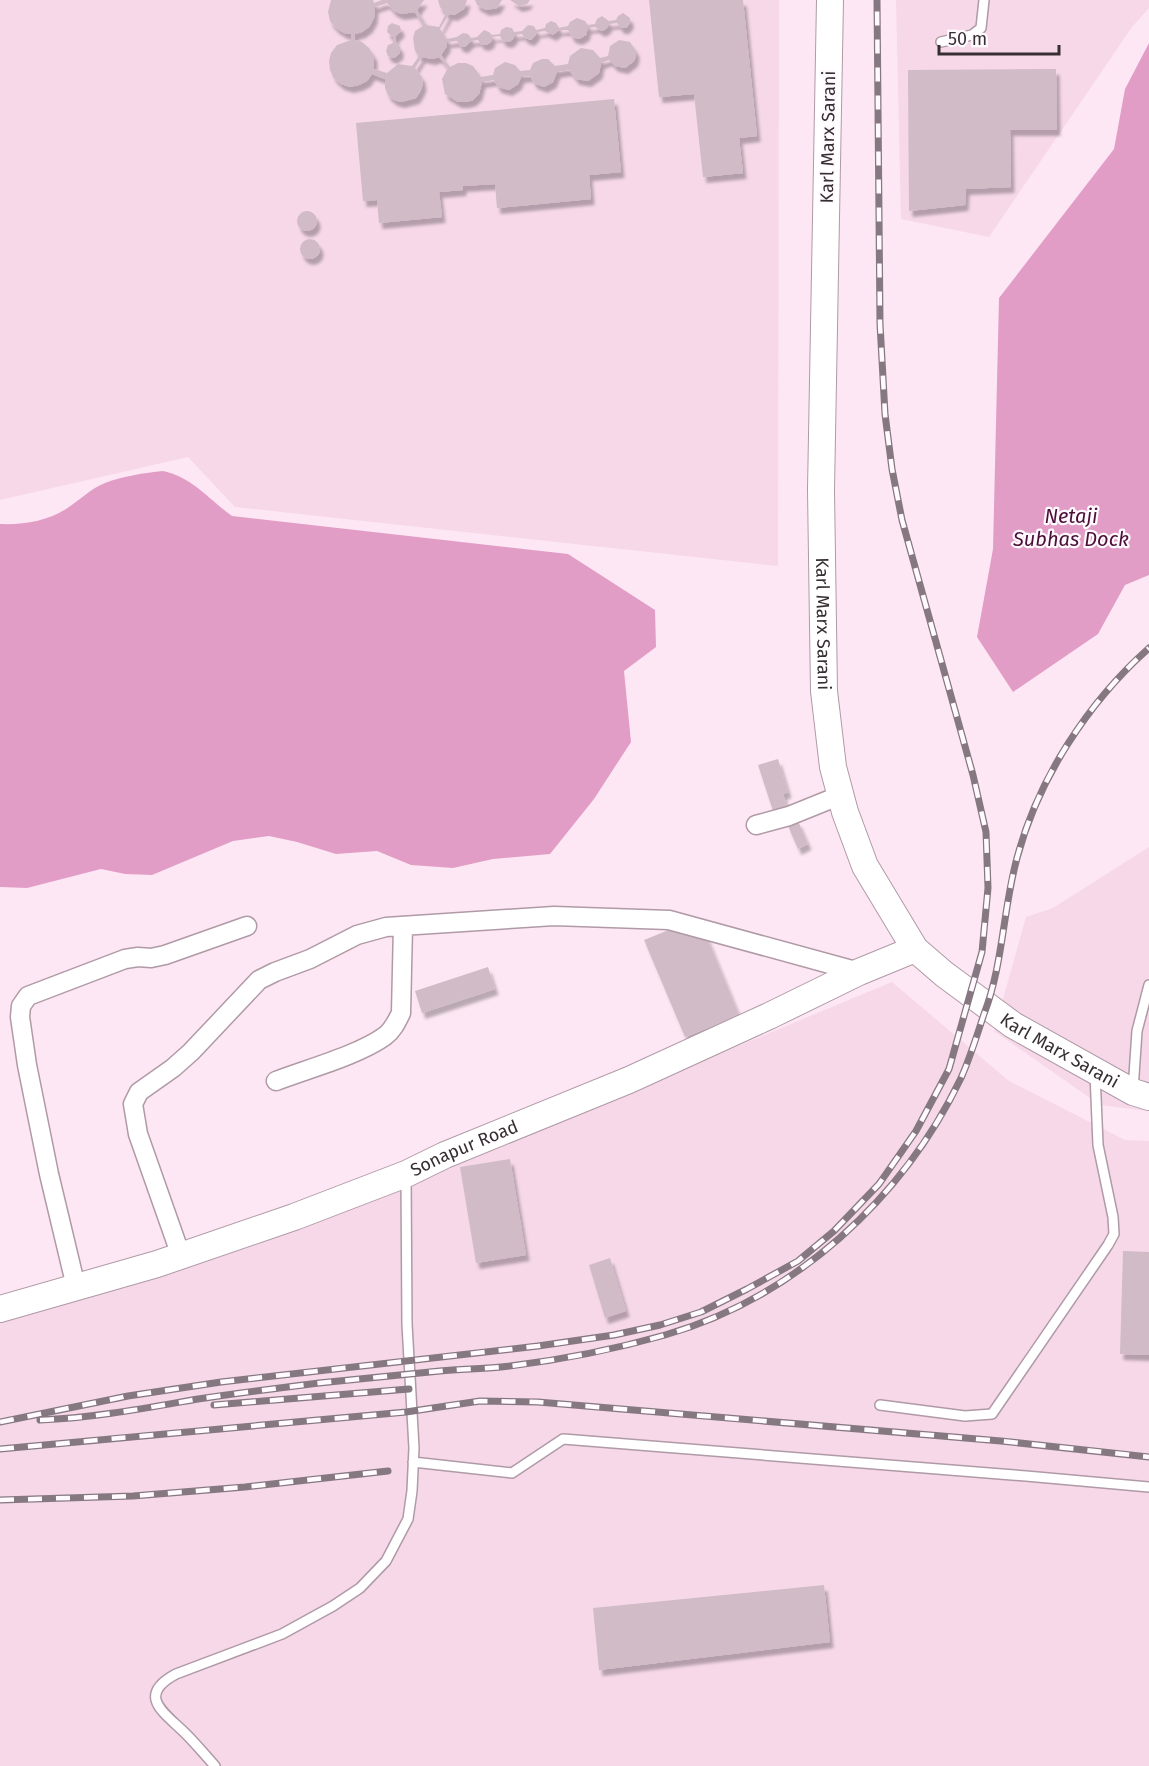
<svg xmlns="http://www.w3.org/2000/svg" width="1149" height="1766" viewBox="0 0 1149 1766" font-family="'Fira Sans',sans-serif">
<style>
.built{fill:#f6d8e9}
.water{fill:#e29dc7}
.building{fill:#d0bbc7;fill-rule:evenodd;filter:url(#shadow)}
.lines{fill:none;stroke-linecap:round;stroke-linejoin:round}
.lane-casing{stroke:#af9aa6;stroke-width:12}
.street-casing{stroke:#af9aa6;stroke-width:21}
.secondary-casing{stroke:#af9aa6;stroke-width:28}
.lane{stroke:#fff;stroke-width:9}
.street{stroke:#fff;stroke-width:18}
.secondary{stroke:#fff;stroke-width:26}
.rail-casing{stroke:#867881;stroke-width:7}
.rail{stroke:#fffafd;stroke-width:4.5;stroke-dasharray:14;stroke-linecap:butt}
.labels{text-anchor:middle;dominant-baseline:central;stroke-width:4.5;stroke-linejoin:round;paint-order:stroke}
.street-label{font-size:18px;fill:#362e33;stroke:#fffafd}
.water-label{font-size:20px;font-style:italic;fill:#4a0e38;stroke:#fffafd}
</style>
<defs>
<filter id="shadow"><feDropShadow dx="3.5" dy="6" stdDeviation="1.5" flood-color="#0004"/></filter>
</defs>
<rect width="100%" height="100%" fill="#fee7f4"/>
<!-- built -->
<path class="built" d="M0,0H779L778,566L235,507L188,457L0,500Z
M896,0H1149V8L1132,27L989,237L901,219Z
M1149,847V1111L1100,1105L994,1031L1026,917L1053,908Z
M892,982L1009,1081L1125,1140L1149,1141V1766H0V1322L195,1264L449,1166Z"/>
<!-- water -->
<path class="water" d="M1149,43V575L1125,585L1098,634L1013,692L977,637L993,549L999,298L1114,149L1125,89Z
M163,471C194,478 208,499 232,516L568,554L655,610L656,647L624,671L631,742L594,799L550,854L493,859L453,868L411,865L377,851L336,854L297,842L269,836L233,841L152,875L125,874L101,869L27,888L0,887V524C23,525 47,521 66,509C80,500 90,489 105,483C123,476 144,473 163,471Z"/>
<!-- building -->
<path class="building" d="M331,0H373L374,3L382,0H424L417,10L426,25L439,27L446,13L440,7L438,0H467L464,9L454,15L449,14L440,29L447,39L457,37L463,33L468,34L471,38L477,37L484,30L489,32L492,35L500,34L501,30L506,27L512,28L514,32L522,31L528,25L534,26L536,30L545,28L546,24L551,21L556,23L559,28L568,26L570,22L577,18L585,21L588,25L595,24L597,19L602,16L609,21L616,20L618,16L623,13L630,18V23L626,28H621L617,23L609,24L607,28L602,31L595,27L588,28L586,35L579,39L572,37L568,30H559L553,35L545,31L537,32L535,36L531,40L525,38L522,34L515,35L513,39L509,42L503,41L500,36L492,37L491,42L486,45L481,44L478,40L471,41L465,47L460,46L457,41L447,42V46L441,55L450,67L458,63H466L473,66L481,77L493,75L495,68L505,62L515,65L520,71L530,70L533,63L542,59H548L555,66L568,64L570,56L581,48L593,50L600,58L608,56L610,46L619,40L630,42L636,51V56L634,61L625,68L615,66L609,60L601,63L599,73L588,81L576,79L569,70L557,72L553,82L544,87L534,83L530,76L521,77L518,84L509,90L498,87L494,80L482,82L479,94L473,100L466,102H458L445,94L442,79L448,68L439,57L432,59L422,57L415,68L422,77L423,85L420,92L416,98L401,102L394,100L388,95L385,88V79L372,74L367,81L359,85L350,87L341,84L334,78L330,70L329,61L331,53L337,45L351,40V34L344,33L336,28L330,21L328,12ZM387,3L394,11L401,14L415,12L423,26L415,31L413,38L415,51L419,56L412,66L398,64L387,73L374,69V56L369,48L362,42L355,40V34L362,32L369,27L374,18L375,7Z
M475,0H502L497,8L486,10L477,5Z
M510,0H530L527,4L519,6Z
M649,0H743L757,136L739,138L743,173L703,177L694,94L659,97Z
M392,23L400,26L401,31L395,37L396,43L400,47V53L394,58L388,56L386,51L388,45L393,43V37L387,32L388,26Z
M1056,69L1057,130H1010L1011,187L966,189L965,205L909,211L908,70Z
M614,99L621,172L589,175L591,199L497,208L495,184L463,186V190L439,192L442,217L379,223L377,200L363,201L356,123Z
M297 221a10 10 0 1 1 20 0a10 10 0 1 1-20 0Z
M300 249a10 10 0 1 1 20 0a10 10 0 1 1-20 0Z
M778,759L788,792L783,794L787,806L773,811L758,765Z
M798,821L808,844L798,849L788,826Z
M676,927L706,935L739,1015L685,1037L644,940Z
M488,967L495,989L422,1013L415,991Z
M510,1159L526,1255L476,1263L460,1167Z
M1123,1251L1149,1252V1355L1120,1354Z
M610,1258L626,1311L605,1318L589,1265Z
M824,1585L830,1642L599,1670L593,1608Z"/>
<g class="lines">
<defs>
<path id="lane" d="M941,42L972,35L981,28L984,0
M1133,1090L1137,1031L1149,985
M880,1405L965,1416L992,1414L1108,1245L1114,1234L1113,1217L1098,1145L1095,1073
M413,1462L512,1473L563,1439L1026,1476L1149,1487
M215,1766C205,1755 196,1744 186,1734C165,1713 135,1696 176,1674L282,1634L333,1606L360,1588L386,1561L408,1519L412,1491L414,1448L407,1324L406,1176"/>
<path id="street" d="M756,825L789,816L841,795
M276,1081C307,1069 359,1055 385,1036C393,1030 397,1021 401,1013L403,926
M181,1256L138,1134L133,1104L139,1092L173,1068L191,1052L259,980L275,972L310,959L357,935L386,927L554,916L669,920L859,972
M76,1287L49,1174L27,1065L20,1017L21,1006L28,996L125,959L138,957L151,958L165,955L247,926"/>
<g id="secondary">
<path id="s1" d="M830,0L821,490L824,691L833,767L845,812L865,866L915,949L944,974L1013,1025L1133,1092L1149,1097"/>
<path id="s2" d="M0,1309L157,1264L294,1217L406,1174L445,1155L629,1080L769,1016L859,972L915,949"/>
</g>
</defs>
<!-- lane casing -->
<use href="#lane" class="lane-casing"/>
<!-- street casing -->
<use href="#street" class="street-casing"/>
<!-- secondary casing -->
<use href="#secondary" class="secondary-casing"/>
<!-- lane -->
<use href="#lane" class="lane"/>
<!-- street -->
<use href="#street" class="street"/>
<!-- secondary -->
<use href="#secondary" class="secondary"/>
<defs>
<path id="rail" d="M214,1405L409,1389
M40,1420C94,1418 146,1408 198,1399C239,1393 279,1388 319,1383C359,1379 400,1375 440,1371C460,1369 481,1369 501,1367C555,1361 612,1350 665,1335C794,1298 903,1199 961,1078C970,1058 977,1035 984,1014C1003,965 1003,909 1017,858C1038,779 1088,702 1149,648
M0,1422L128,1396L221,1382L538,1346L614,1335L660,1325L701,1312L747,1289L798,1261L834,1231L879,1184L916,1131L949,1069L982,952L988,888L986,832L973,775L902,520L892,469L885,414L880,324L877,0
M0,1449L406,1412L480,1401L538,1402L1001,1441L1149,1457
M0,1500L133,1496L245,1487L388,1471"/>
</defs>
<!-- rail casing -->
<use href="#rail" class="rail-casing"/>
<!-- rail -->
<use href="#rail" class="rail"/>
</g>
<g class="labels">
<!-- street labels -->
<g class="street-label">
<text transform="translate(828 137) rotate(-89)">Karl Marx Sarani</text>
<text stroke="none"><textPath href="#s1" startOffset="624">Karl Marx Sarani</textPath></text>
<text stroke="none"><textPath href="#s1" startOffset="1146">Karl Marx Sarani</textPath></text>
<text stroke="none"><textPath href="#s2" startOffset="492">Sonapur Road</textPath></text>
</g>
<!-- water labels -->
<g class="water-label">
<text x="1071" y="516">Netaji<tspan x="1071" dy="23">Subhas Dock</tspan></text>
</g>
</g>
<!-- scale -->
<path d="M939 45v9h120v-9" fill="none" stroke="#362e33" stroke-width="3"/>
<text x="948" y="45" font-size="18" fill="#362e33" stroke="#fffafd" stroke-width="4.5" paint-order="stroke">50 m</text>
</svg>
